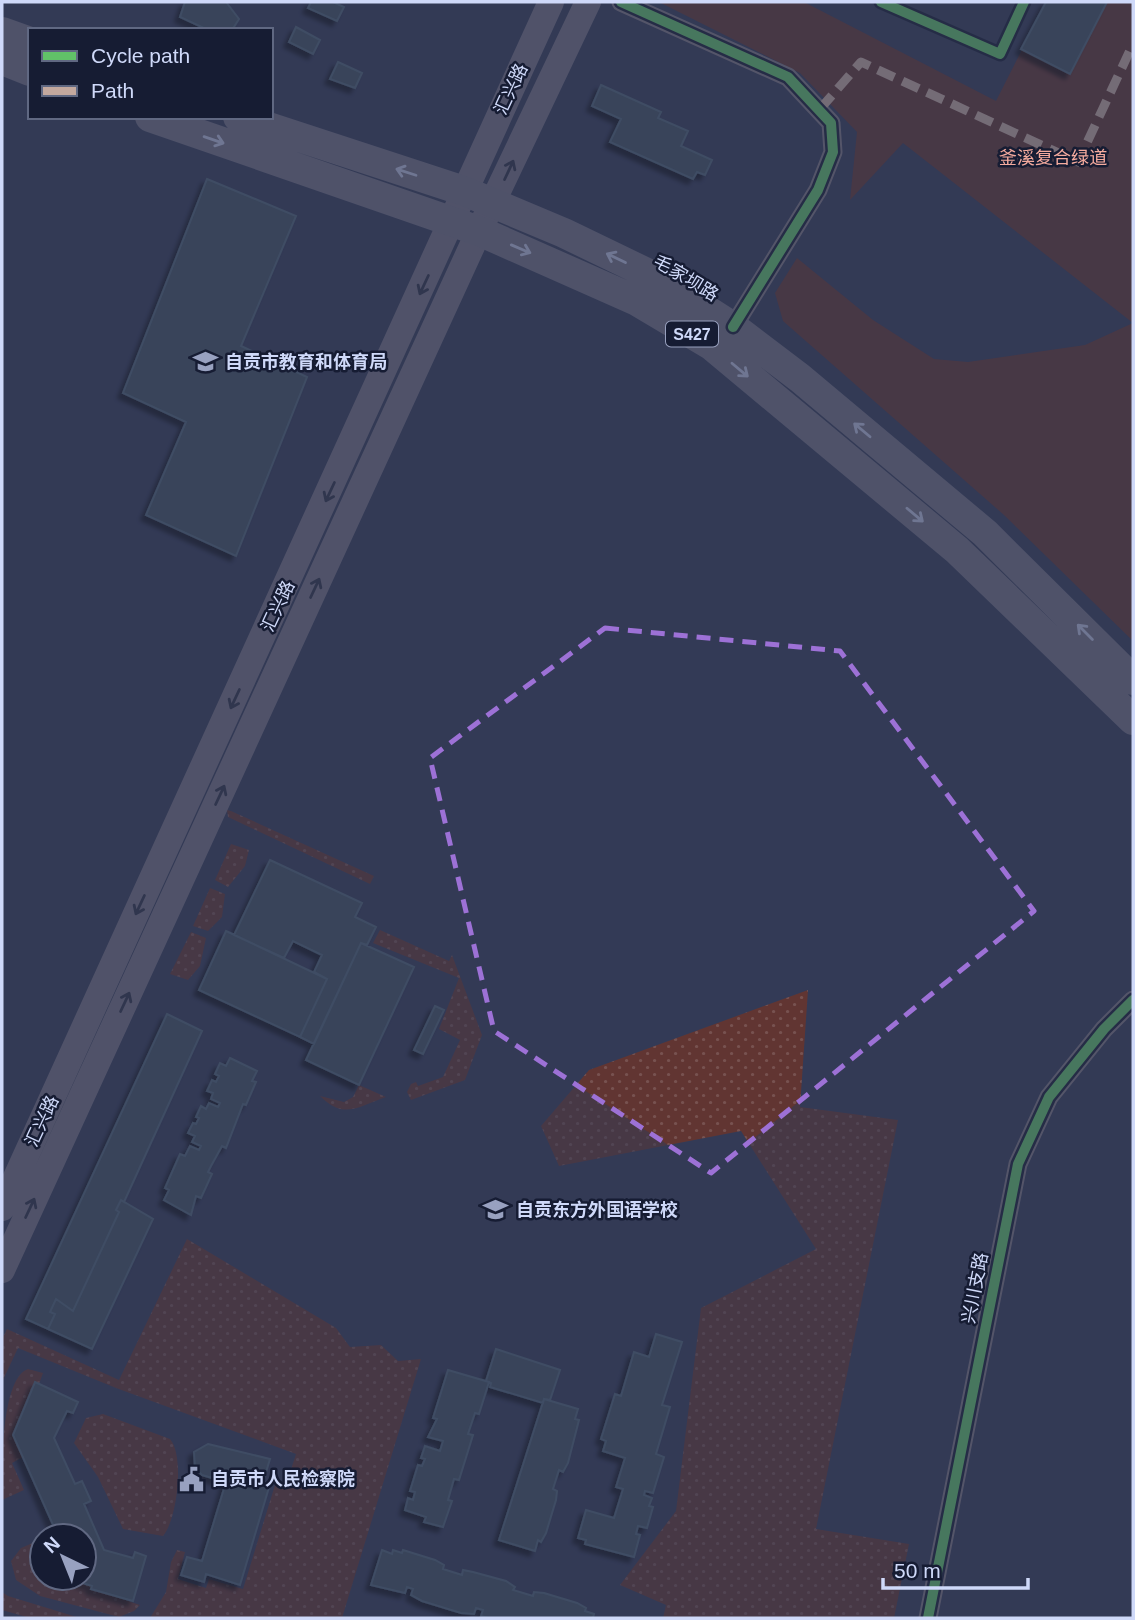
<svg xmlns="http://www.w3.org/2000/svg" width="1135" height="1620" viewBox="0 0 1135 1620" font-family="Helvetica,'Noto Sans SC',sans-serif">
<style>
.grass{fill:url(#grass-dots)}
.park{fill:#613532}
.building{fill:#3f5161;stroke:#4f6474;stroke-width:2;filter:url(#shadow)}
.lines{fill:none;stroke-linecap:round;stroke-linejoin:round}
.minor{stroke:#7d7680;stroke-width:19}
.secondary{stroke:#747080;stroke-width:26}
.primary{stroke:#716f81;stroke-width:30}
.quiet{stroke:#c3a89e;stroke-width:9;stroke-dasharray:18 9;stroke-linecap:butt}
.cycleway-casing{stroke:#161c33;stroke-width:15}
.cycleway{stroke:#61c268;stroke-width:10}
.oneway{stroke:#b8bedb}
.oneway2{stroke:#2e3146}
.marked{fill:none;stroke:#9d71d6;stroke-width:5;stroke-dasharray:14 9;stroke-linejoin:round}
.labels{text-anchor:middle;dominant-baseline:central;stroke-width:5;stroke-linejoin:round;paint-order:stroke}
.shield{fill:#161c33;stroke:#98a0be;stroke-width:2}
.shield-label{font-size:16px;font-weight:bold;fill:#cfd9f9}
.street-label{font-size:18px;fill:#cfd9f9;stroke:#161c33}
.park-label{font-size:18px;fill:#f5ab9e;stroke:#161c33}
.poi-label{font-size:18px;font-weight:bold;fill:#cfd9f9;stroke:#161c33;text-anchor:start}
</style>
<defs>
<pattern id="grass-dots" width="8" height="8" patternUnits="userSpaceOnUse" patternTransform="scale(1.75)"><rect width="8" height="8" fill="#613532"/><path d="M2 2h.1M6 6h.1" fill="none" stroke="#775250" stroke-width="1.8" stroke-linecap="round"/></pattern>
<filter id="shadow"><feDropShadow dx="-5" dy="5" stdDeviation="2" flood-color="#0009"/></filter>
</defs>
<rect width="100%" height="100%" fill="#333a56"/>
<!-- grass -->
<path class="grass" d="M227,810L231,811L374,876L370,884L228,817Z
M231,844L249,850L245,866L228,887L215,880Z
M210,888L225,894L222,917L208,931L193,926Z
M380,930L449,961L452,955L482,1035L465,1080L411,1100L407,1092L411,1084L416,1082L418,1086L443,1077L460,1040L439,1029L459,978L373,943Z
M191,932L206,938L200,966L188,980L170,974Z
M808,990L800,1107L898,1120L816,1529L909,1544L894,1618H663L666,1605L620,1585L676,1511L701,1308L816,1249L741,1131L559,1166L541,1126L589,1070Z
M359,1085L386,1097C357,1107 344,1120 320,1096L344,1102L353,1097Z
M187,1239L336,1328L350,1347L381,1345L398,1361L421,1359L342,1618H150L166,1592L171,1562L177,1550L185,1552L178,1579L206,1588L209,1579L243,1589L275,1485L285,1488L296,1454L116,1388L18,1348L2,1382V1339L7,1329L119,1380Z
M28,1369L43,1373L39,1384L35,1383L13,1435L23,1457L12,1463L24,1490L2,1500C2,1473 0,1379 28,1369Z
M103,1414L170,1439C185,1456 177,1520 163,1536L123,1529L98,1477L74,1443L86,1418Z
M42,1539V1578H77L79,1582L92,1586V1589L140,1605L134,1611L119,1617L40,1596L16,1580L11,1561L21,1548Z
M2,1592L8,1596L80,1618H30L2,1610Z"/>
<!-- park -->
<path class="park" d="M659,2H804L996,101L1046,2H1133V641L1004,515L783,321L775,293L797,258L873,320L934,359L968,362L1085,345L1133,323L903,143L850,200L857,132L800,73Z"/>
<!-- building -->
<path class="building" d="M185,2H226L239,19L232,30H208L180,17Z
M311,2H333L344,7L337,21L308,8Z
M1046,2H1107L1070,74L1021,49Z
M296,27L320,40L313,54L289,42Z
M338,62L362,73L355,88L330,79Z
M601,85L661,112L658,118L688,131L681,146L712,160L705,175L697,172L693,179L610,142L621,119L592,106Z
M207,179L296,216L241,346L307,377L236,556L146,515L186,422L123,393Z
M270,860L362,903L355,917L376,927L367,945L361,943L314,1044L300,1037L327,979L314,972L322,955L293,941L284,958L234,935Z
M226,931L327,979L300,1037L199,990Z
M361,943L414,967L359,1085L306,1060Z
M435,1006L444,1010L423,1054L414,1050Z
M167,1014L202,1031L124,1202L121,1200L116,1210L119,1212L73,1311L56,1299L50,1312L55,1314L48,1329L26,1319Z
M230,1058L257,1071L252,1081L256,1082L246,1105L243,1104L226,1148L222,1146L211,1166L208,1172L212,1174L201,1198L196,1196L191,1215L164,1200L169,1190L165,1188L180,1154L185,1156L190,1146L199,1150L201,1146L192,1142L195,1136L188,1133L193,1123L196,1124L199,1118L196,1117L201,1106L206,1109L209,1103L218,1107L220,1103L211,1099L213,1093L207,1091L212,1080L216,1082L219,1076L215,1074L220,1063L226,1066Z
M121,1200L153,1219L92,1349L48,1329L55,1314L50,1312L56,1299L73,1311L119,1212L116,1210Z
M656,1334L682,1342L662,1405L670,1407L656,1454L664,1457L653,1493L645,1491L644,1495L652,1498L649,1506L653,1507L647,1528L638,1526L636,1534L640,1535L634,1557L585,1544L586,1540L578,1538L586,1510L614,1518L623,1489L616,1487L625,1458L603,1451L606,1441L601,1439L615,1394L621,1396L634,1352L649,1357Z
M496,1349L560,1370L550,1400L544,1399L543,1403L490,1387L491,1383L486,1381Z
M448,1370L489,1382L479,1414L475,1413L468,1434L473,1435L459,1480L454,1479L448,1500L452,1501L443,1527L424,1522L426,1517L405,1510L408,1498L413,1500L415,1492L410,1491L418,1465L422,1466L425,1459L421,1458L425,1446L440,1451L443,1441L428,1437L437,1419L433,1418Z
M35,1382L78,1402L73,1413L67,1411L54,1438L75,1484L82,1481L91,1501L84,1504L104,1550L133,1558L135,1552L146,1556L133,1601L91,1589L92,1586L79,1582L77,1578H84V1536H58L13,1435Z
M544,1399L578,1409L575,1419L579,1420L568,1463L563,1472L559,1470L553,1489L557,1491L556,1500L546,1533L541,1542L538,1540L535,1551L499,1540Z
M208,1444L270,1459L263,1482L270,1484L240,1585L206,1574L204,1582L181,1575L187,1557L202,1561L226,1482L202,1475L195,1468L194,1452Z
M382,1550L392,1554L393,1550L402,1553L403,1550L435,1560L444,1565L443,1569L462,1575L463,1570L473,1572L506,1581L515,1587L513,1590L533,1596L534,1592L544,1593L577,1603L586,1608L585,1611L594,1614L593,1618H488L481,1616L483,1610L476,1608L474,1614L461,1613L422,1601L411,1595L413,1589L407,1587L405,1593L371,1585Z"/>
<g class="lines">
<!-- minor -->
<path class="minor" d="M621,2L788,77L831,123L833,152L818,190L733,327
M928,1618L1018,1164L1049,1097L1104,1029L1133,1000"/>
<!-- secondary -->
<path class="secondary" d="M2,1208L551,2
M2,1270L479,231L588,2"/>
<!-- primary -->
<path class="primary" d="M2,32L30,42
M2,60L30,71
M150,117L479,231L637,301L711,345L957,550L1133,720
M238,117L464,191L564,233L653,276L733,327L800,378L985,533L1133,680"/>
<!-- quiet -->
<path class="quiet" d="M820,109L861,62L1078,162L1133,44"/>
<defs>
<path id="cycleway" d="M621,2L788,77L831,123L833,152L818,190L733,327
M881,2L1000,54L1024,2
M928,1618L1018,1164L1049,1097L1104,1029L1133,1000"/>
</defs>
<!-- cycleway casing -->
<use href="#cycleway" class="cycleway-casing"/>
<!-- cycleway -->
<use href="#cycleway" class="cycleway"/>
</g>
<!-- one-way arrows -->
<defs><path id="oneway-shaft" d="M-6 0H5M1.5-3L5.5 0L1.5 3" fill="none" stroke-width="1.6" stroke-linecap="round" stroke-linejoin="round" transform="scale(1.75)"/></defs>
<g class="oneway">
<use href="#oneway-shaft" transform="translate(214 140) rotate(19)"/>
<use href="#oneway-shaft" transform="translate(406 172) rotate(-162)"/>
<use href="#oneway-shaft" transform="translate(521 249) rotate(23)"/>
<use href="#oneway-shaft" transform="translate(616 258) rotate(-154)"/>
<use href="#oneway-shaft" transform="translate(740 370) rotate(40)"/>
<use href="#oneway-shaft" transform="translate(862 430) rotate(-140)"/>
<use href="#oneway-shaft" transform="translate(915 515) rotate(40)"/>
<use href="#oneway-shaft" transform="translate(1085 632) rotate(-135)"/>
</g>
<g class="oneway2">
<use href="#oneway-shaft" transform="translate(509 170) rotate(-65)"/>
<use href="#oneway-shaft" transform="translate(424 285) rotate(115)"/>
<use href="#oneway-shaft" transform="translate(330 492) rotate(115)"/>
<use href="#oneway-shaft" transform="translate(315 588) rotate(-65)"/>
<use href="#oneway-shaft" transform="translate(235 699) rotate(115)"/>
<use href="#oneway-shaft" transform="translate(220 795) rotate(-65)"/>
<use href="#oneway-shaft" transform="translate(140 905) rotate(115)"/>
<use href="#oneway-shaft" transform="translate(125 1002) rotate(-65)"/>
<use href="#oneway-shaft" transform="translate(30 1208) rotate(-65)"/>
</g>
<!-- marked area -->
<path d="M0 0H1135V1620H0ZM605,628L840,651L1034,911L711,1173L494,1031L430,758Z" fill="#333a56" fill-opacity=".55" fill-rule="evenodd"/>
<path class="marked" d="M605,628L840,651L1034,911L711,1173L494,1031L430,758Z"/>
<!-- icons -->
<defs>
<symbol id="school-bare" viewBox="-9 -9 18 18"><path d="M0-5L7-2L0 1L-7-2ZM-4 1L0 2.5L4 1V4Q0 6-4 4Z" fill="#98a1c0" stroke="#161c33" stroke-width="2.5" paint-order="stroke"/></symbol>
<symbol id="civic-bare" viewBox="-9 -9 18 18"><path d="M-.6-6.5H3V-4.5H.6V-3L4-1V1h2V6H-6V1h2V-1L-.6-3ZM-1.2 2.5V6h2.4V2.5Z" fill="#98a1c0" stroke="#161c33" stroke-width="2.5" paint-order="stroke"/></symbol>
</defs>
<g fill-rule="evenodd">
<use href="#school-bare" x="188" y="344" width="35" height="35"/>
<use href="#school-bare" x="478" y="1192" width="35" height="35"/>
<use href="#civic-bare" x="174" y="1462" width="35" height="35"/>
</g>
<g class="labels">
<!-- shield labels -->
<rect class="shield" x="666" y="321.5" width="52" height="25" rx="5"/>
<g class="shield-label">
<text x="692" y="334">S427</text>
</g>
<!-- street labels -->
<g class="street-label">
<text transform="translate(511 89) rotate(-65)">汇兴路</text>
<text transform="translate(686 278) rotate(31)">毛家坝路</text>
<text transform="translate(278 606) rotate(-65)">汇兴路</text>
<text transform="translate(42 1121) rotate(-65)">汇兴路</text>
<text transform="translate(975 1288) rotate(-79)">兴川支路</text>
</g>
<!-- park labels -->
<g class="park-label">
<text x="1053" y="158">釜溪复合绿道</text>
</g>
<!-- poi labels -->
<g class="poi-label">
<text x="225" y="362">自贡市教育和体育局</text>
<text x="516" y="1210">自贡东方外国语学校</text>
<text x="211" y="1479">自贡市人民检察院</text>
</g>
</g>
<!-- border -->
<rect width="1135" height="1620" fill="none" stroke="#cfd9f9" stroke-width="7"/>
<!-- legend -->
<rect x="28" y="28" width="245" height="91" fill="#161c33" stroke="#606882" stroke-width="2"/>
<rect x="42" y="51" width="35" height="10" fill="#61c268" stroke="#606882" stroke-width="2"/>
<text x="91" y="63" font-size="21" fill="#cfd9f9">Cycle path</text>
<rect x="42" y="86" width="35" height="10" fill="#c3a89e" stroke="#606882" stroke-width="2"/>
<text x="91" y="98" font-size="21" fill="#cfd9f9">Path</text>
<!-- north arrow -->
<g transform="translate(63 1557) rotate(317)"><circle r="33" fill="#161c33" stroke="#606882" stroke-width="2"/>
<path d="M0-5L12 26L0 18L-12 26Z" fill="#98a1c0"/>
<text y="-10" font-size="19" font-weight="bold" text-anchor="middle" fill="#cfd9f9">N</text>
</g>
<!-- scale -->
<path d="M883 1578v10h145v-10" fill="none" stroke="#cfd9f9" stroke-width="3.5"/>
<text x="894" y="1578" font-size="21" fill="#cfd9f9" stroke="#161c33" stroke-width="5" paint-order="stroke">50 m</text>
</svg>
